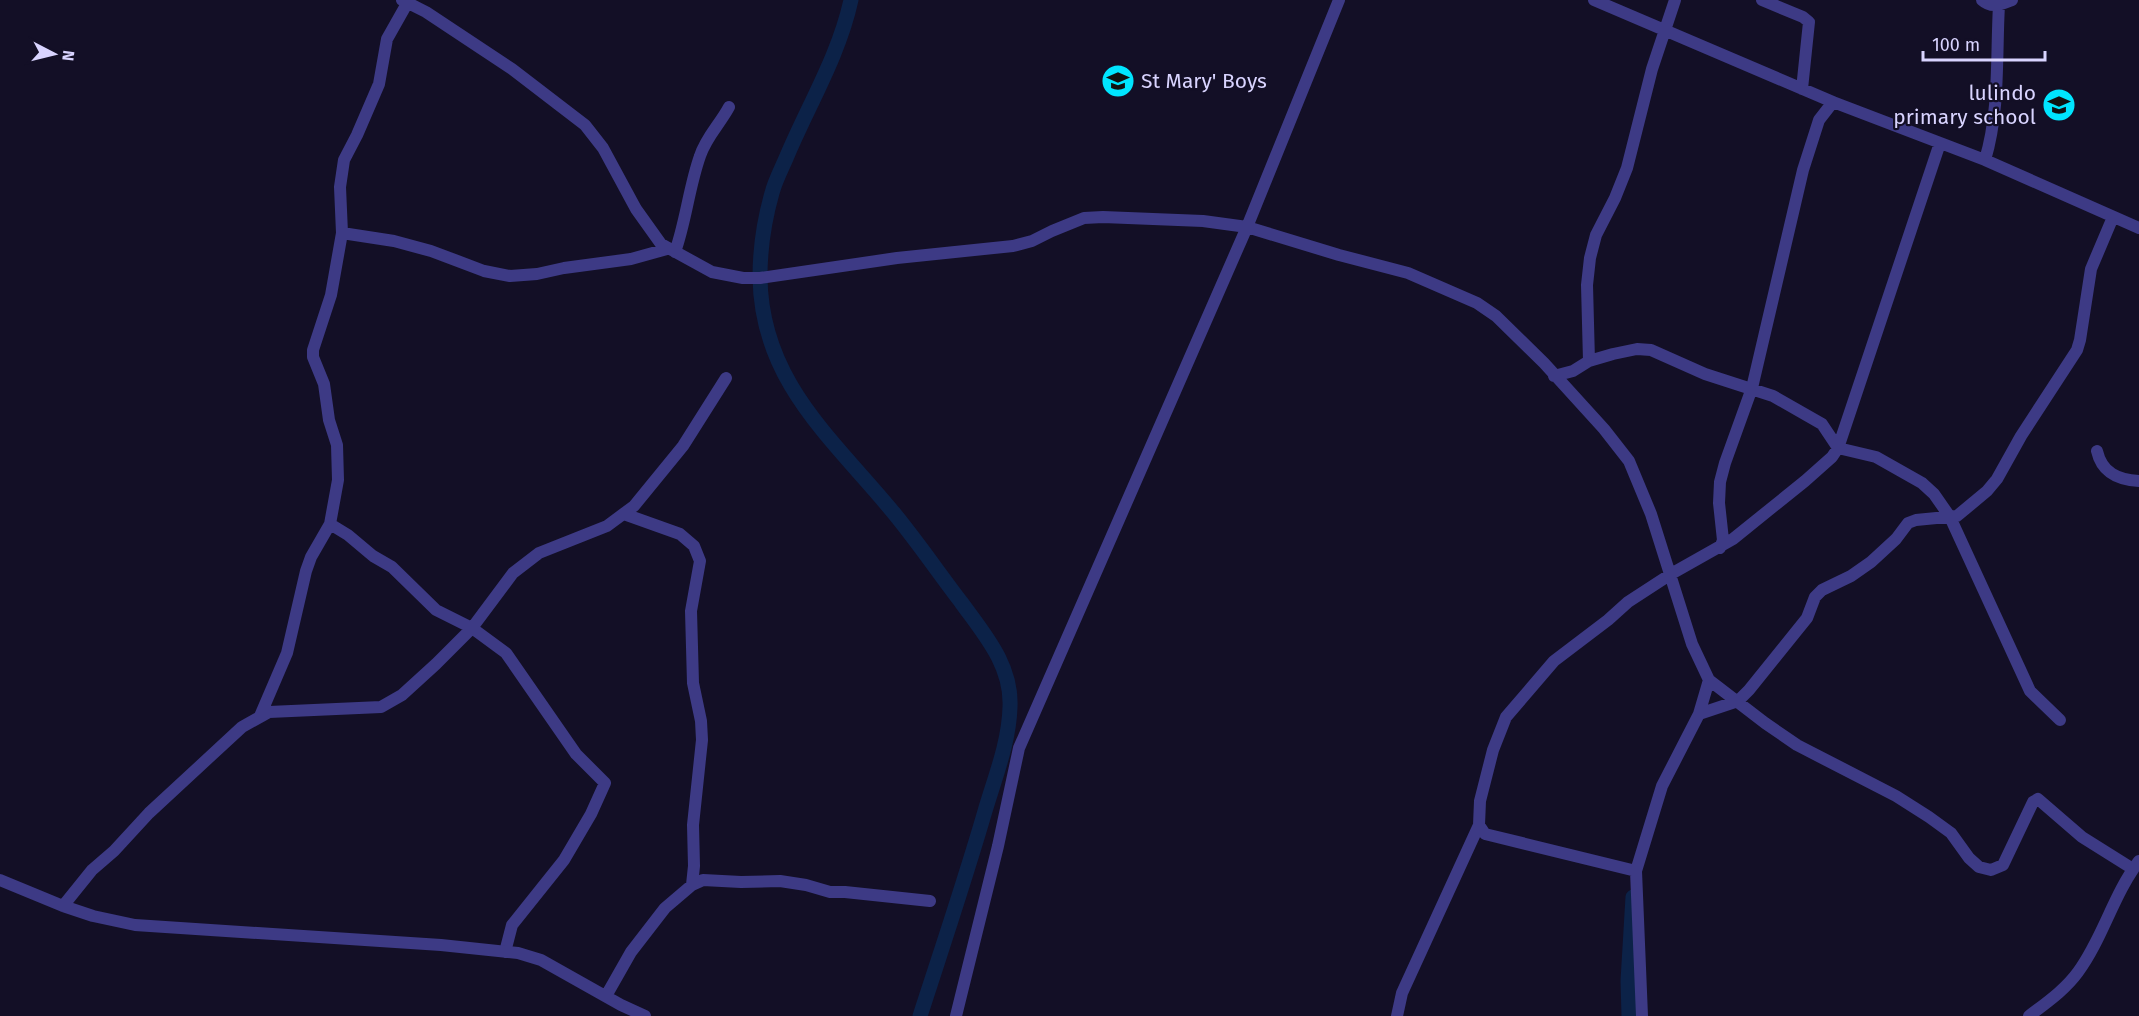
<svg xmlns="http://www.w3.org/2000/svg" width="2139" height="1016" viewBox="0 0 2139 1016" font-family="'Fira Sans',sans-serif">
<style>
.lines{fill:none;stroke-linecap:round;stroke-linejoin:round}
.river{stroke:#0c2248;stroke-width:15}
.minor{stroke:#3d3a85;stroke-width:12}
.labels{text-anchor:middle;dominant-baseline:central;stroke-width:4.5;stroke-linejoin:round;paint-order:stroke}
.poi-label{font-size:21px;fill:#d9d4ff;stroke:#130f26;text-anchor:start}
</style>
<rect width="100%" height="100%" fill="#130f26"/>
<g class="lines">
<!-- river -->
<path class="river" d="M851,0C839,55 809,104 787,156C782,168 775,181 772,193C764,221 760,248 760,277C761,381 832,438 893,512C917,541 938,572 961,602C984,634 1012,665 1010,707C1009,743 995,777 985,811C965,880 942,948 920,1016
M1629,1016L1628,981L1633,897"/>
<!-- minor -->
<path class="minor" d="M402,0L426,12L512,69L585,125L603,148L636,209L661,244L712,272L743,278H760L897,258L1013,246L1032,241L1052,231L1084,218L1103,217L1203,221L1247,227L1339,255L1408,273L1477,303L1496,316L1544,363L1604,429L1629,461L1651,514L1692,644L1709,680L1765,723L1797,745L1896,796L1929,817L1951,833L1969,858L1979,867L1991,870L2003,865L2033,802L2038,799L2082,837L2133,869
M1594,0L1833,102L1985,160L2139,228
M1762,0L1803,17L1809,22L1802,89
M1982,0C1992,9 2001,4 2012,0
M1985,160C2000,110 1996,57 1999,5
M342,233L394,241L431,251L484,271L510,276L537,274L564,268L631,259L667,249
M675,252C686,221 689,187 700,156C706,137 720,124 729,107
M1589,361L1587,285L1590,258L1596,235L1615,198L1627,168L1652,69L1675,0
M1554,376L1573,371L1589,361L1613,354L1637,349L1651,350L1705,374L1773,396L1822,424L1838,448L1940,143
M2097,451C2102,473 2118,480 2139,481
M624,514L680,534L694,546L700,561L691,611L693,683L701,721L702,740L693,825L694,866L692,885
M330,524L348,535L373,556L392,567L436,610L472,628L506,653L576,754L605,783L591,814L564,860L512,925L505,952
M1720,548L1723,540L1719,503L1720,482L1725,463L1752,388L1803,170L1819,120L1833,102
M1699,714L1738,701L1749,690L1807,618L1815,597L1822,590L1851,576L1871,562L1896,539L1908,523L1916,520L1957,516L1987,491L1997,479L2021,436L2077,350L2080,340L2091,269L2113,217
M260,716L287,653L306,571L311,557L330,524L338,480L337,445L329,420L324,384L313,357V350L331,295L342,233L340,187L344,160L357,135L379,84L387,39L409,0
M1636,871L1485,834L1479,825L1480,801L1493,750L1506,717L1554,661L1608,620L1628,602L1671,574L1733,539L1805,481L1832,457L1838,448L1876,457L1922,483L1934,494L1950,517L2030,691L2060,720
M0,880L63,906L93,916L135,925L441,945L518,953L541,960L621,1005L645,1016
M63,906L92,870L114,851L149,813L242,727L269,712L381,707L402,695L436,664L472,628L513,573L539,553L607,526L634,506L683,446L726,378
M606,996L631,952L665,908L692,885L703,880L741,882L780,881L806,885L830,892H845L930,901
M956,1016L998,846L1019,748L1247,227L1339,0
M1397,1016L1402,993L1479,825
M1642,1016L1636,871L1662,786L1699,714L1709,680
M2029,1016C2046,1003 2065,990 2078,972C2103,938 2113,895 2139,861"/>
</g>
<!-- icons -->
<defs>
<symbol id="school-disc" viewBox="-11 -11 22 22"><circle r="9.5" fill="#00e5ff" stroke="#130f26"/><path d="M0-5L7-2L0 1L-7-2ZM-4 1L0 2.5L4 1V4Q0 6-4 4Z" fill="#111"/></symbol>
</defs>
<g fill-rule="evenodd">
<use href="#school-disc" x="1099" y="62" width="38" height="38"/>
<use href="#school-disc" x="2040" y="86" width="38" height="38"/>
</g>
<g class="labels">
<!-- poi labels -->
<g class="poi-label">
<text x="1141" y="81">St Mary' Boys</text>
<text x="2036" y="93" text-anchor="end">lulindo<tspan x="2036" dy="24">primary school</tspan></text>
</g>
</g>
<!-- north arrow -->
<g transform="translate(54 54) rotate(97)" stroke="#130f26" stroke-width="4.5" paint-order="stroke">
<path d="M0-4.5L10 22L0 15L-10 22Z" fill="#d9d4ff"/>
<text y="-9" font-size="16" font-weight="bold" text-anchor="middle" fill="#d9d4ff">N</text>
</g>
<!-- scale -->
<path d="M1923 51v9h122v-9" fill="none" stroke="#d9d4ff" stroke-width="3"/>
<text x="1932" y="51" font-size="18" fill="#d9d4ff" stroke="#130f26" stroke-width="4.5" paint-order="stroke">100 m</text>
</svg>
